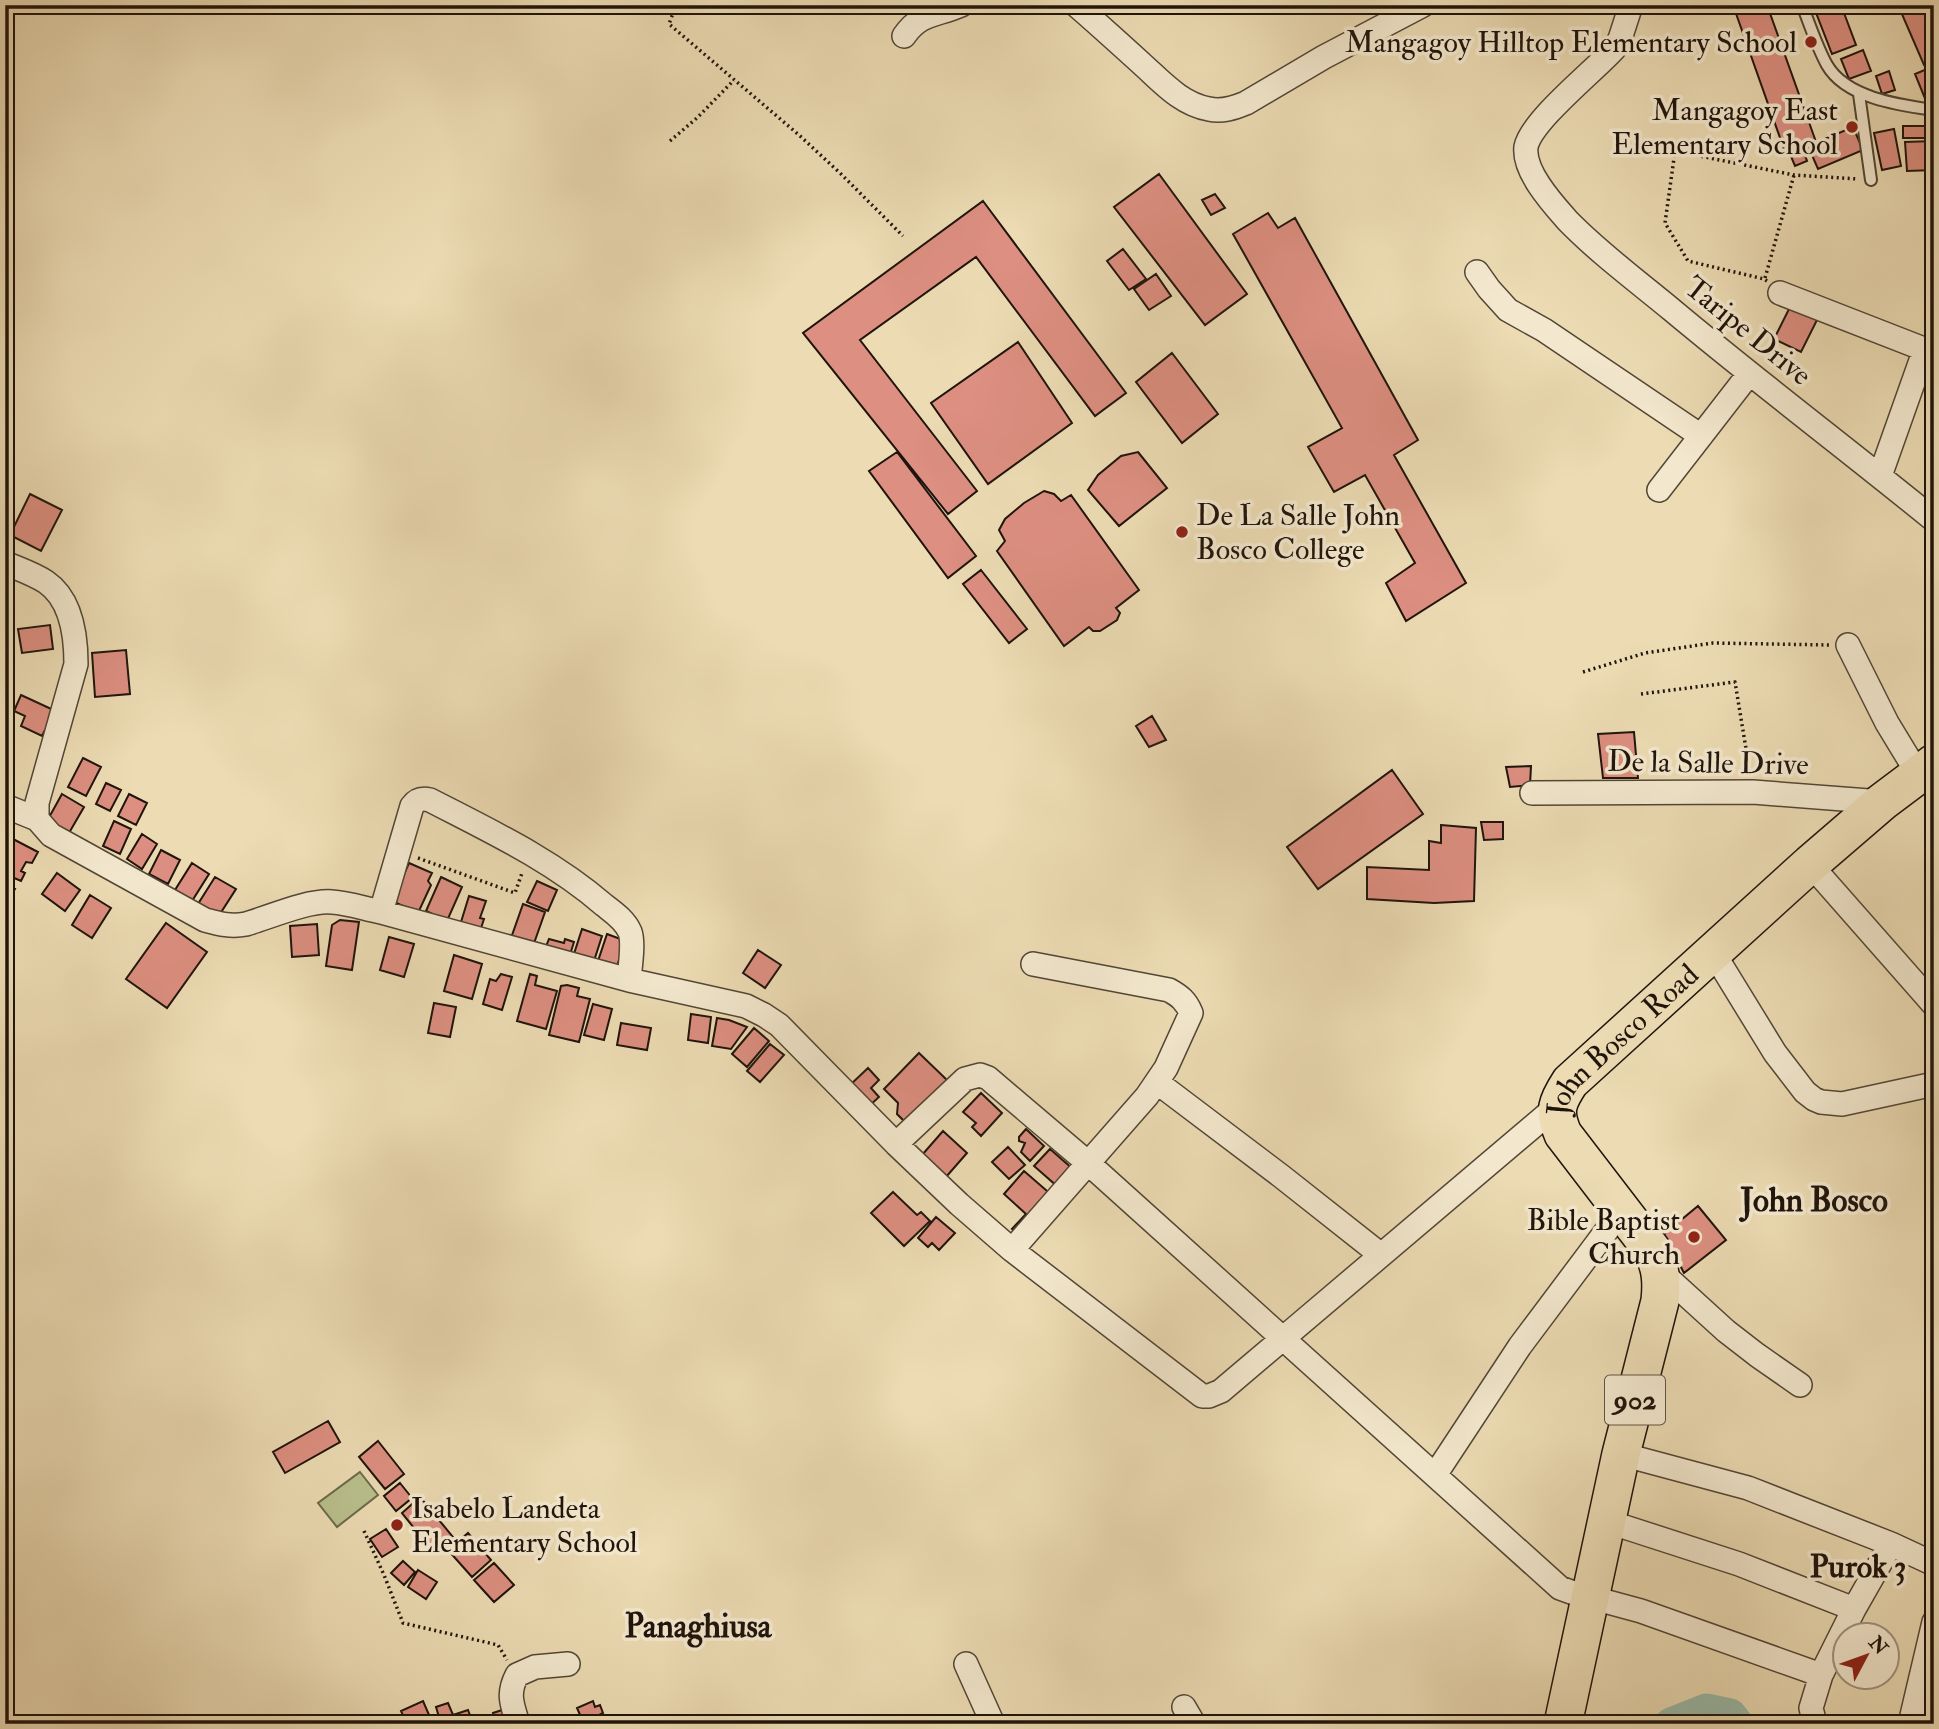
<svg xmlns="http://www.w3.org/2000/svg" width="1939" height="1729" viewBox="0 0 1939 1729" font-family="'IM FELL Double Pica',serif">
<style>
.green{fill:#b9c08c;stroke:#6c6a4c;stroke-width:2}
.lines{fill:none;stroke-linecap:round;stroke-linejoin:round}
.river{stroke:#99bba9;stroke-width:33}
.building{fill:#dd8f81;stroke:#1f140c;stroke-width:2}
.service-casing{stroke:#524636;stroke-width:14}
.minor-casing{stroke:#524636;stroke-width:26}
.trunk-casing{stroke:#1f140c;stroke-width:40}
.path{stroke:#1f140c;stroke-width:3.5;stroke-dasharray:2 3.5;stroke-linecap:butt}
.service{stroke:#f3e8ce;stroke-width:10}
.minor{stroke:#f3e8ce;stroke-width:23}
.trunk{stroke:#ecdbb3;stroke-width:37}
.poi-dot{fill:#8f2418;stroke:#f3e8ce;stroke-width:2.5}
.labels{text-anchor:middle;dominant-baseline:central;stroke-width:7;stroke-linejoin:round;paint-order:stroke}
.shield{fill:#f3e8ce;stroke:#5f5446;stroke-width:2}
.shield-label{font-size:28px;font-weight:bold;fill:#1f140c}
.poi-label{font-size:30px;fill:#1f140c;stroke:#f3e8ce;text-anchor:end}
.street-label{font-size:30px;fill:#1f140c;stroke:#f3e8ce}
.neighbourhood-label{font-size:32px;font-weight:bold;fill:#1f140c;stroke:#f3e8ce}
.quarter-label{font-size:33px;font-weight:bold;fill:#1f140c;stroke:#f3e8ce}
</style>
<rect width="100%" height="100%" fill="#ecdbb3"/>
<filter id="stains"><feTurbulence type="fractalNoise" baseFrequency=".00286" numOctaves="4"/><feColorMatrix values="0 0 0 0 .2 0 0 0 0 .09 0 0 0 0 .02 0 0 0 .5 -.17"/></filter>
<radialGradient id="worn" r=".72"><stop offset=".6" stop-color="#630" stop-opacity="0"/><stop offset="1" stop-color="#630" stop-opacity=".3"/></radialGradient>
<!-- green -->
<path class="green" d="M360,1472L378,1495L337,1527L318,1503Z"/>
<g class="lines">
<!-- river -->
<path class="river" d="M1671,1724L1706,1710L1730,1715L1737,1724"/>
</g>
<!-- building -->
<path class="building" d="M1733,5H1767L1815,139L1784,149Z
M1813,5H1841L1856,45L1832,54Z
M1898,5H1928L1934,19V61L1924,65Z
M1863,50L1871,71L1849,79L1841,59Z
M1934,66V98L1926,101L1915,74Z
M1889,71L1895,90L1882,94L1876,76Z
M1903,126H1934V138H1903Z
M1853,127L1863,150L1818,169L1808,146Z
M1894,129L1901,166L1882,170L1874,133Z
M1934,141V170L1907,171L1905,142Z
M1803,149L1807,161L1795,166L1790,154Z
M1159,174L1247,294L1205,325L1114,207Z
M1215,194L1225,208L1211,215L1202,200Z
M983,201L1126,393L1095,416L976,257L860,340L977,491L948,514L803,333Z
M1268,213L1278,228L1295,218L1418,440L1394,455L1466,583L1406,621L1386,583L1415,563L1365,475L1334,492L1308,447L1342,428L1233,234Z
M1123,249L1146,279L1129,290L1107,261Z
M1156,274L1171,296L1149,310L1134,289Z
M1791,305L1818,318L1801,352L1774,339Z
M1018,342L1072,423L988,484L931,403Z
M1172,353L1218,414L1182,443L1136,382Z
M897,452L976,556L948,578L869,471Z
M1138,452L1167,488L1119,526L1088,490L1098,475L1121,456Z
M1044,491L1054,494L1061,501L1071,495L1139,590L1116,608L1120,613L1117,620L1100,631H1093L1089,627L1064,646L997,551L1005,541L999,530L1005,519L1024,503Z
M30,494L62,510L41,551L10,535Z
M981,570L1027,629L1009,643L963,584Z
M50,625L53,649L22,653L18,629Z
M126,650L130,694L95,697L92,653Z
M21,695L60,713L51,732L45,730L42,736L21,726L25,716L14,711Z
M1152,716L1166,740L1149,747L1136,726Z
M1634,732L1638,778H1603L1598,734Z
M83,758L101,767L86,796L68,787Z
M1531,766L1530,785L1510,787L1506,767Z
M1392,770L1423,814L1318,889L1287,847Z
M106,783L121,790L110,811L96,804Z
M62,794L84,807L69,833L47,821Z
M129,794L147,803L136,825L118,816Z
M114,821L131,829L120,854L103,846Z
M1481,822H1503V839L1484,840Z
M1441,825L1476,828L1474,901L1434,903L1367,899V867L1429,870V841L1441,843Z
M142,834L157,844L142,869L127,859Z
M13,839L38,852L32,863L26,862L21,871L25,873L21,881L5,874V855Z
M161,850L180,860L168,884L149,874Z
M192,863L209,874L192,901L175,890Z
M409,863L432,873L428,881L431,885L418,913L392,901Z
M57,873L80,890L65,911L42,894Z
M215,877L236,889L218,917L198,904Z
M441,877L462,887L447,921L426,911Z
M537,881L557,890L548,911L527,902Z
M5,884L15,889L5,905Z
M90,895L111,908L92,938L72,925Z
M469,896L486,901L480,918L484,919L481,928L461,922Z
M523,904L545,912L532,949L510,941Z
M340,920L359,922L352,970L326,966L332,925Z
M166,923L207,952L167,1008L126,979Z
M317,924L319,955L292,957L290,926Z
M582,929L602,936L593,964L573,957Z
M607,934L626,941L615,971L597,964Z
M389,937L414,944L404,977L380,970Z
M549,939L564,943L565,939L574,942L568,961L545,949Z
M758,950L781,965L765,988L743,973Z
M454,955L482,964L472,999L444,991Z
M501,974L512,977L502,1010L483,1004L490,979L496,981Z
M530,974L537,976L535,985L557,991L546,1029L517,1021Z
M567,985L579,988L577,996L590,999L579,1042L549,1035L561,986Z
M434,1003L456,1007L450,1037L428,1033Z
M593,1004L612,1009L604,1040L584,1035Z
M691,1014L711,1017L708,1043L688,1040Z
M717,1018L729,1020L747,1027L731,1049L712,1046Z
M621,1023L651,1028L647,1050L617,1045Z
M754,1028L769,1041L747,1067L732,1054Z
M770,1044L784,1055L760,1082L747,1071Z
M919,1053L948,1081L906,1123L897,1114L898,1103L884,1089Z
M868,1068L879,1080L871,1088L879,1097L868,1107L849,1086Z
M981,1093L1002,1113L981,1136L972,1127L976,1123L963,1112Z
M1026,1129L1044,1146L1030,1161L1021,1152L1025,1143L1019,1141V1137Z
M943,1131L967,1153L946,1177L922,1155Z
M1008,1147L1025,1165L1009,1179L992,1162Z
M1050,1149L1074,1170L1058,1187L1034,1166Z
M1024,1171L1054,1197L1020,1236L1012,1229L1026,1214L1004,1194Z
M893,1192L917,1215L921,1212L930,1221L904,1246L871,1213Z
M1698,1206L1726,1240L1684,1273L1664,1234Z
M936,1217L955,1233L939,1250L932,1243L928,1247L918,1238Z
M328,1421L340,1442L285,1473L273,1452Z
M378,1441L404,1474L385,1489L359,1457Z
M400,1483L412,1498L396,1511L384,1496Z
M420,1497L453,1537L434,1553L402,1513Z
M386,1529L398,1547L382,1557L370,1539Z
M468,1533L491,1560L472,1577L448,1550Z
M403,1561L415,1572L404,1585L391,1573Z
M494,1563L514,1585L494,1602L474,1580Z
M418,1570L437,1582L426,1599L408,1587Z
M423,1701L429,1715L432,1716L436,1724H407L401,1711Z
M593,1701L595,1707L600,1705L603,1713L597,1716L599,1721L592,1724H584L577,1708Z
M448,1703L453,1715L468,1710L473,1723L441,1724L436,1707Z
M508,1708L513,1724H496L493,1713Z"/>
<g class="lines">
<defs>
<path id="service" d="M1802,5C1810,25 1817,47 1827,65C1846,98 1899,105 1934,110
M1859,94L1871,180"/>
<path id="minor" d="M1076,5C1098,24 1120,44 1142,64C1162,82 1181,104 1209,109C1222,112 1234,108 1246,103L1324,57L1423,5
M1631,5L1620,39L1614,49C1594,71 1531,121 1526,147C1523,171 1552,203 1567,220C1599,253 1637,281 1672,310C1758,382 1847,449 1934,520
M904,36C921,12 936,16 961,5
M1477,272L1489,289L1508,310L1544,330L1701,436
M1780,293L1934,353
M1880,476L1925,349
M1659,490L1749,374
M5,563C19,569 34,574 46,582C71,599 76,636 76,664L37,803V819L51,835L205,920C220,924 231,927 246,924C270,917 308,900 332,902C349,903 365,909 381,912L629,980L746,1006L764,1015L779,1025L896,1144L959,1204L1012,1250L1202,1396H1209L1221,1391L1557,1106
M1848,645L1887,723L1918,774
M1532,793L1753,792L1882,802
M5,806L37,819
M1810,864L1934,1005
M381,912L412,806C417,799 422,798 430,800C490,831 552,860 604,905C613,912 625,920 630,932C634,943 630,967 629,980
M1713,952L1775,1053L1805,1092L1814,1099L1821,1102L1842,1104L1934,1084
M1158,1083L1281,1176L1381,1255
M896,1144L965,1079L980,1075L988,1078L1088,1163L1560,1588L1571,1592L1641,1611L1821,1675L1811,1708L1815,1724
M1012,1250L1147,1096L1166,1068L1191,1013C1186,1001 1180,996 1169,990L1033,964
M1660,1271L1726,1331L1757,1355L1800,1385
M1621,1454L1748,1488L1891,1544L1934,1564
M1435,1475L1520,1346L1622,1210
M1606,1521L1739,1564L1854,1609
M966,1664L993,1724
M1821,1675L1854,1609L1891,1544
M1184,1707L1194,1724
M518,1724C512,1704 507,1694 517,1675L535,1667L568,1664
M1910,1724L1934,1622"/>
<g id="trunk">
<path id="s1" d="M1563,1724L1621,1454L1660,1301C1662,1282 1661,1267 1652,1250L1563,1134C1553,1111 1557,1102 1570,1082L1810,864L1882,802L1934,763"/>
</g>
</defs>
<!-- service casing -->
<use href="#service" class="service-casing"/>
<!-- minor casing -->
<use href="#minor" class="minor-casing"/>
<!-- trunk casing -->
<use href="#trunk" class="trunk-casing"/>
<!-- path -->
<path class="path" d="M676,5L669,24L799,135L841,174L903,236
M670,141L698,117L734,80
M1765,278L1794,175
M1767,281L1764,279L1688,261L1665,223L1675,151L1794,175L1858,179
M1583,672L1645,653L1713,643L1829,645
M1641,694L1735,682L1750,773
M418,858L515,893L522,873
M364,1531L384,1575L403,1623L498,1645L507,1660"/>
<!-- service -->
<use href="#service" class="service"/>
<!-- minor -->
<use href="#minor" class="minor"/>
<!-- trunk -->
<use href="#trunk" class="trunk"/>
</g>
<!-- markers -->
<g class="poi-dot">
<circle cx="1811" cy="42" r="7"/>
<circle cx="1852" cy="127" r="7"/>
<circle cx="1182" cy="532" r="7"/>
<circle cx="1694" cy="1237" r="7"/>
<circle cx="397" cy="1525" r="7"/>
</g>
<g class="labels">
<!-- shield labels -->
<rect class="shield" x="1605" y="1375.5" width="60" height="49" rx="5"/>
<g class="shield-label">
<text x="1635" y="1400">902</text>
</g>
<!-- poi labels -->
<g class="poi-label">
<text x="1797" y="42">Mangagoy Hilltop Elementary School</text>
<text x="1838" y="110">Mangagoy East<tspan x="1838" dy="34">Elementary School</tspan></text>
<text x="1196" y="515" text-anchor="start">De La Salle John<tspan x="1196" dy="34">Bosco College</tspan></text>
<text x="1680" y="1220">Bible Baptist<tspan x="1680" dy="34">Church</tspan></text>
<text x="411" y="1508" text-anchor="start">Isabelo Landeta<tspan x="411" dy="34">Elementary School</tspan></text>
</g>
<!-- street labels -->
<g class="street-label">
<text transform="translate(1748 331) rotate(39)">Taripe Drive</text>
<text transform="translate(1708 763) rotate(1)">De la Salle Drive</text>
<text stroke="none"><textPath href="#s1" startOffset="754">John Bosco Road</textPath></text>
</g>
<!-- neighbourhood labels -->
<g class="neighbourhood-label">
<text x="1858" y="1567">Purok 3</text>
</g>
<!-- quarter labels -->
<g class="quarter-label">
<text x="1814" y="1200">John Bosco</text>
<text x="698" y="1626">Panaghiusa</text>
</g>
</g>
<!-- margin -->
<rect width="1939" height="1729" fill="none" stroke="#ecdbb3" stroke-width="28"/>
<rect x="7" y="7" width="1925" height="1715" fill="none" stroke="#1f140c" stroke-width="3.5"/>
<rect x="14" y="14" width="1911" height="1701" fill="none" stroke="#1f140c" stroke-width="2"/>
<!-- north arrow -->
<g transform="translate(1866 1656) rotate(49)"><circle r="33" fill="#f3e8ce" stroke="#9e9380" stroke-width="2"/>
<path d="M0-5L12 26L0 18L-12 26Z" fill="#8f2418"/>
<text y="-10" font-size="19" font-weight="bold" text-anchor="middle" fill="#1f140c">N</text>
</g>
<rect width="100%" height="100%" filter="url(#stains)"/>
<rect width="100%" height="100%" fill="url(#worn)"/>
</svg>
